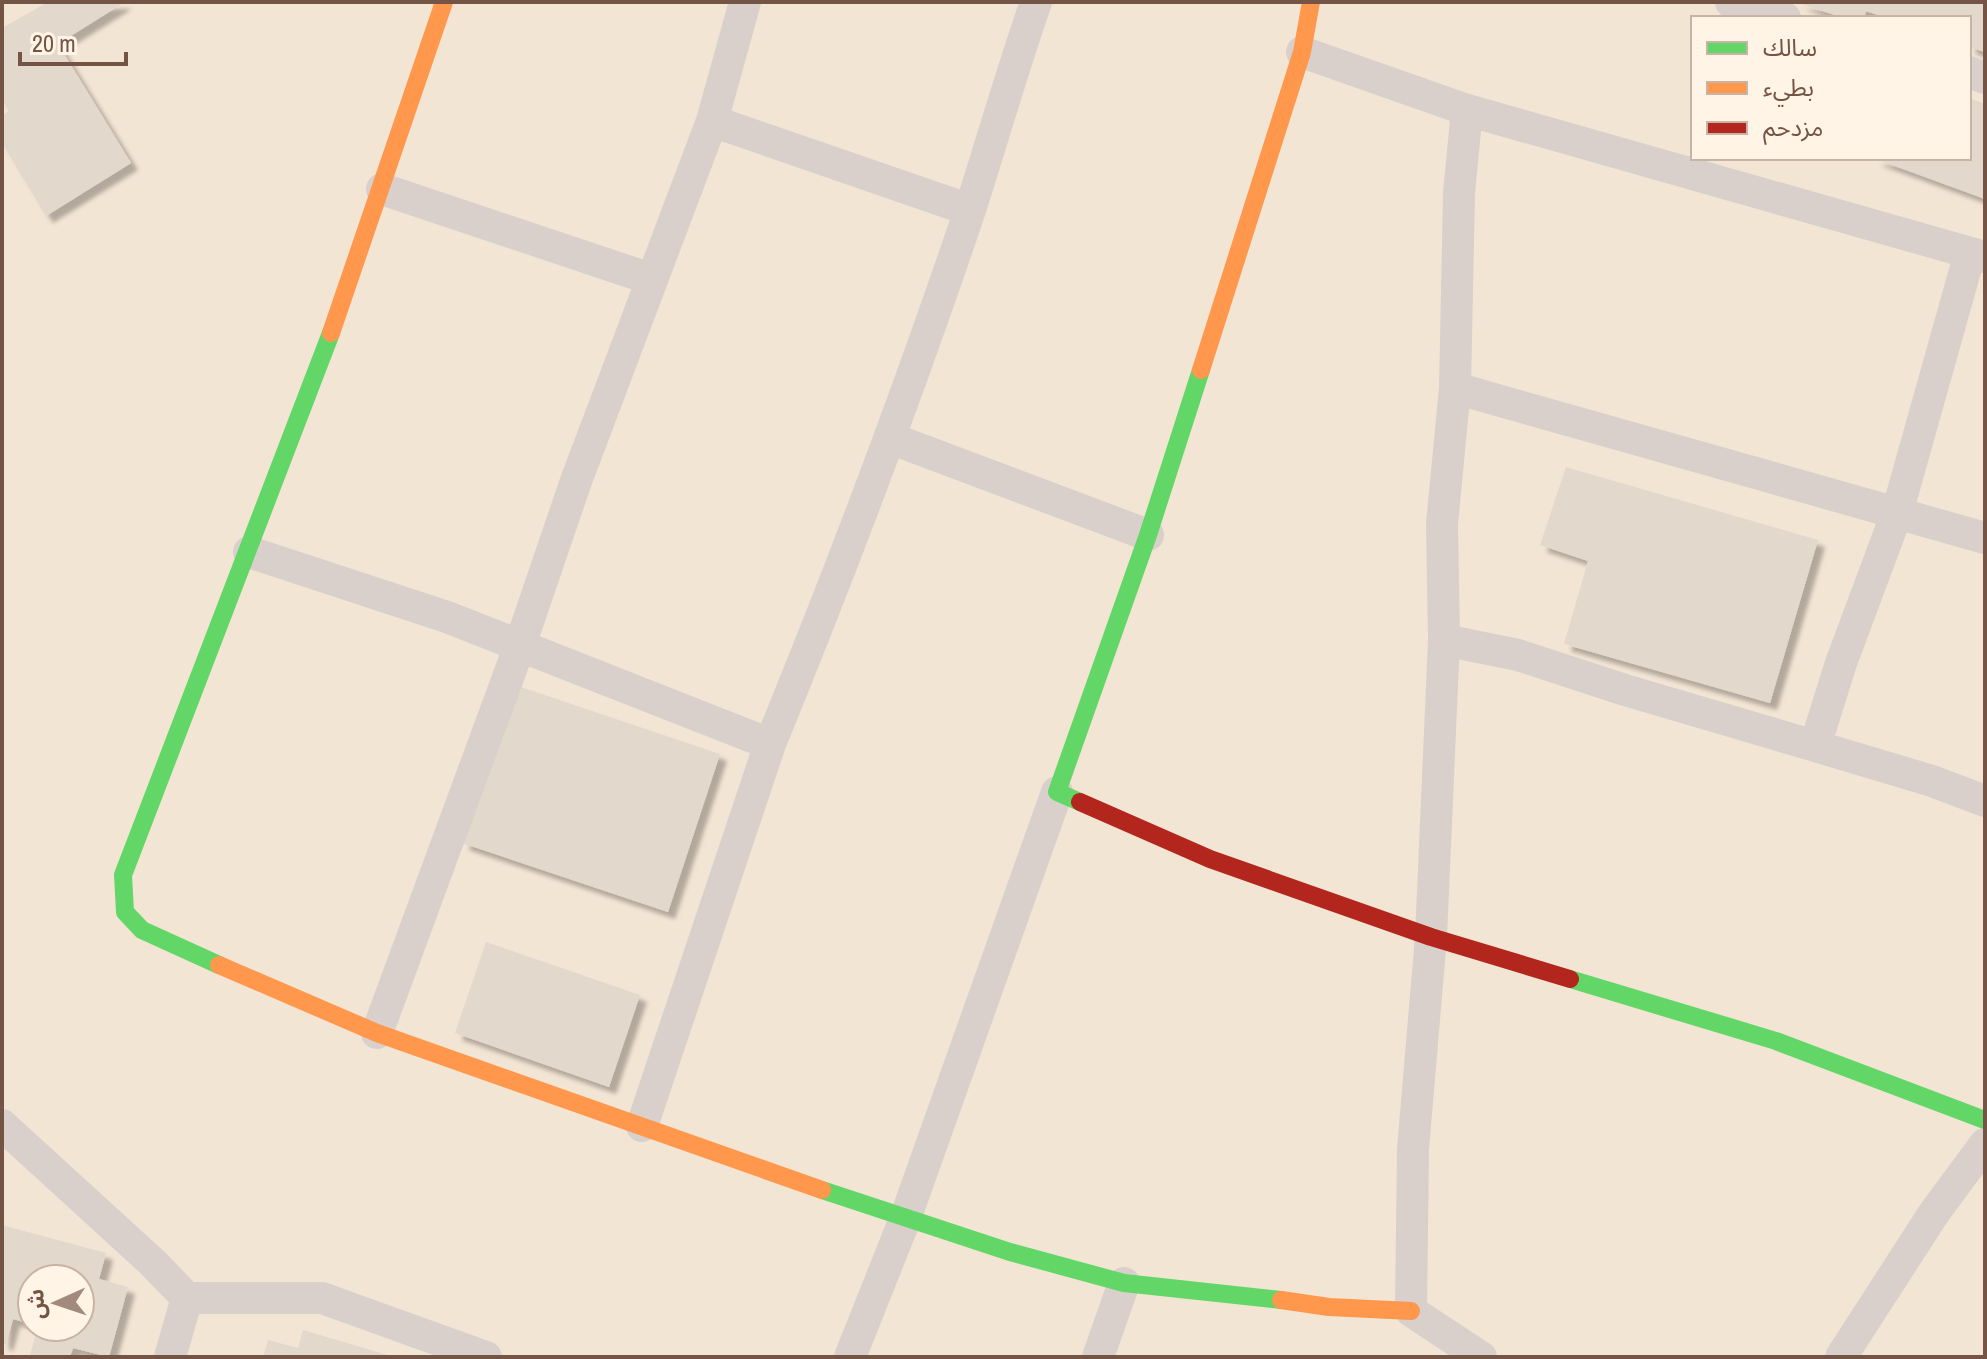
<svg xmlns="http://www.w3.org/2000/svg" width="1987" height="1359" viewBox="0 0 1987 1359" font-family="'Archivo Narrow','Noto Sans Arabic',sans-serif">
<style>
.residential{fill:#f3e5d4;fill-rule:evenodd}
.building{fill:#e3d8cc;filter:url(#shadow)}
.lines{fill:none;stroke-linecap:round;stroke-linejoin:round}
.street{stroke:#d9d0cb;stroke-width:32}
.fast{stroke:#63d668;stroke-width:18}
.slow{stroke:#ff974d;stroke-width:18}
.jam{stroke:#b3261e;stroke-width:18}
</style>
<defs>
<filter id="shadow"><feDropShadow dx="7" dy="7" stdDeviation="2" flood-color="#0004"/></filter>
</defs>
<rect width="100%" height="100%" fill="#f6f0e5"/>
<!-- residential -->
<path class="residential" d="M2,2H1985V1357H2ZM1693,18H1969V158H1693ZM32,1279H80V1327H32Z"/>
<!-- building -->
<path class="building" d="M48,2H125L58,44L131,163L46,216L2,143V115L9,111L2,100V28Z
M1985,2V52L1969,47V18H1887L1866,11L1864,18H1844L1798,3Z
M1969,98L1985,104V199L1873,158H1969Z
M1566,467L1818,540L1770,703L1564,644L1588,561L1540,545Z
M515,685L720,754L668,912L462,843Z
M486,942L640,995L609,1087L455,1033Z
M2,1225L106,1253L99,1279L128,1287L109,1357L73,1348L70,1357L30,1355L38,1327H80V1279H32V1324L13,1319L6,1344L2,1343Z
M303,1330L391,1356V1357H263L268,1340L298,1348Z"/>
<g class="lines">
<!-- street -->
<path class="street" d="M1731,2L1785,18
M1302,52L1467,110L1985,257
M1969,72L1985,78
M1467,110L1459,193L1455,388L1442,524L1444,640L1431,937L1413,1149L1411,1311L1481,1357
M712,121L970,210
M382,189L651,279
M1455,388L1985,538
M890,438L1148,535
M249,552L447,617L770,744L642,1126
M1444,640L1518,655L1625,690L1815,746L1841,663L1897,513L1970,253
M770,744C842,568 909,391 970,210C992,141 1012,71 1036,2
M1815,746L1932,781L1985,801
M377,1033L520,645L576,481L712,121L745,2
M2,1125L152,1262L187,1298L170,1357
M187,1298H322L486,1357
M850,1357L905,1219L1057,792
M1098,1357L1124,1283
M1841,1357L1934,1213L1985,1144"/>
<!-- fast -->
<path class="fast" d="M1080,802L1057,792L1148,535L1201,370
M219,965L142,930L125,912L123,875L331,333
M1570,979L1776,1041L1985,1120
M822,1190L1010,1252L1124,1283L1281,1300"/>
<!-- slow -->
<path class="slow" d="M331,333L444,2
M1201,370L1302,52L1311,2
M219,965L377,1033L822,1190
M1281,1300L1329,1307L1411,1311"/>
<!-- jam -->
<path class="jam" d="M1080,802L1210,859L1431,937L1570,979"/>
</g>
<!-- border -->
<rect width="1987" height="1359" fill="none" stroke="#745545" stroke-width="8"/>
<!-- legend -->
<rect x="1691" y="16" width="280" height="144" fill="#fff4e5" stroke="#c7b4a5" stroke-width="2"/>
<rect x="1707" y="42" width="40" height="12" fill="#63d668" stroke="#c7b4a5" stroke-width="2"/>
<text x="1763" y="56" font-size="24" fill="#745545">سالك</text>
<rect x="1707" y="82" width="40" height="12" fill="#ff974d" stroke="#c7b4a5" stroke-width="2"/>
<text x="1763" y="96" font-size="24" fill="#745545">بطيء</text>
<rect x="1707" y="122" width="40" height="12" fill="#b3261e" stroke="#c7b4a5" stroke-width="2"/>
<text x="1763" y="136" font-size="24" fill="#745545">مزدحم</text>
<!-- north arrow -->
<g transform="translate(56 1303) rotate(267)"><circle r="38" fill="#fff4e5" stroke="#c7b4a5" stroke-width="2"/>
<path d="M0-6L14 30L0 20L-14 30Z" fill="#a28b7d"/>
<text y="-12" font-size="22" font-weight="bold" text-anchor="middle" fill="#745545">ش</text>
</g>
<!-- scale -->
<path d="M20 52v12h106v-12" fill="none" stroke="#745545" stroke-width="4"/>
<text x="32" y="52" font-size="24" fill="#745545" stroke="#fff4e5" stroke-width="6" paint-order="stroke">20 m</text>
</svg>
